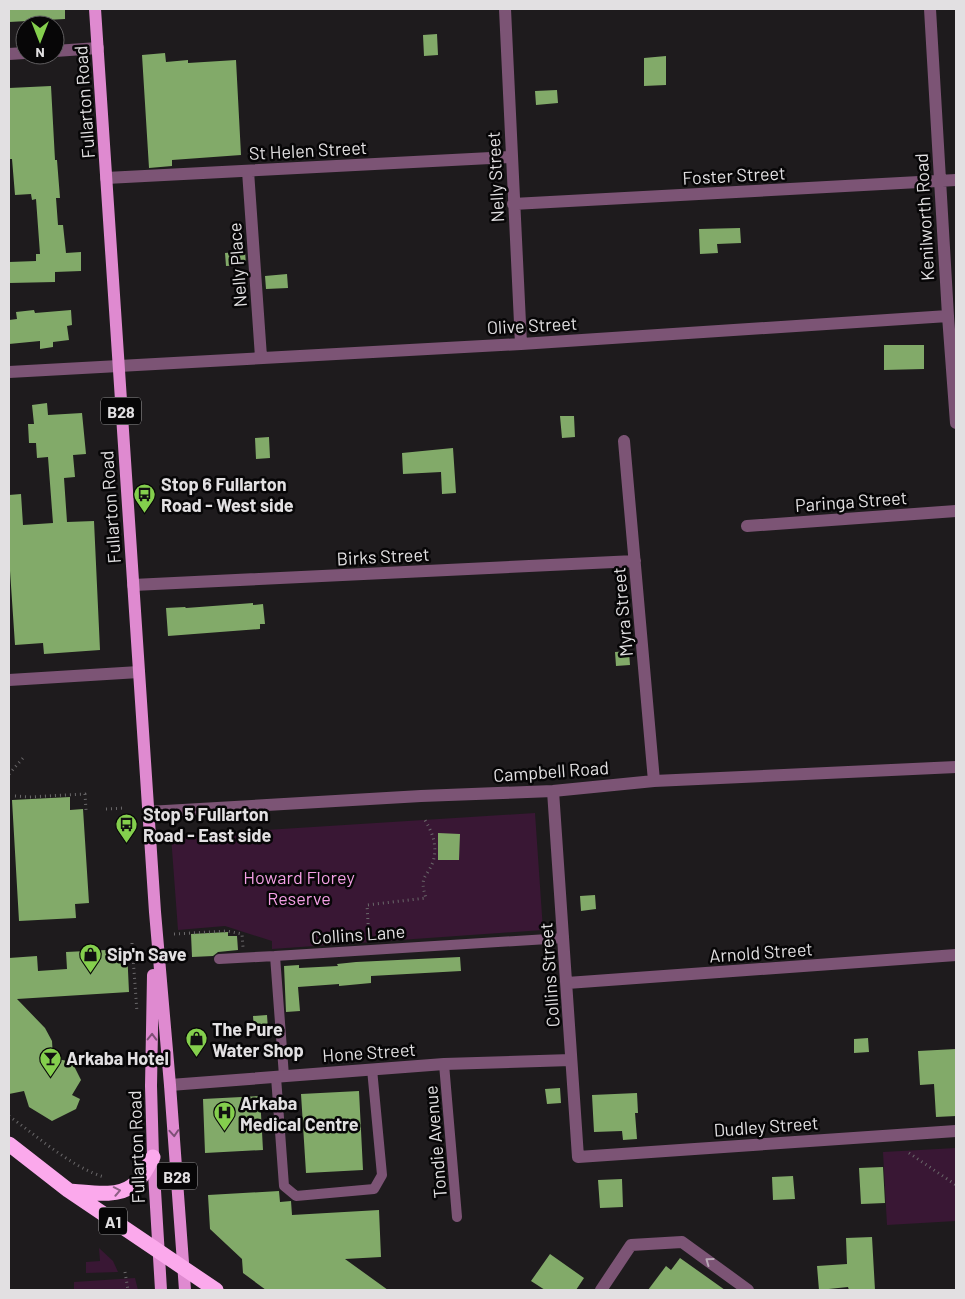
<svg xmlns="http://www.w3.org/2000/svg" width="965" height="1299" viewBox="0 0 965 1299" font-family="Barlow,sans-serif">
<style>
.green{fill:#391734}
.building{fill:#82aa69}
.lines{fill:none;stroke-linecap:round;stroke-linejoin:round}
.path{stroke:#6a686a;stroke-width:3;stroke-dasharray:1 4;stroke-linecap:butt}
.lane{stroke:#7c5475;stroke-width:10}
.street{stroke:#7c5475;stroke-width:12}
.primary{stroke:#df8ad0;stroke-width:12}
.highway{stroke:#fba9ec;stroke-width:15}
.oneway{stroke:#7e4f76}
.oneway2{stroke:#8d6085}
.oneway3{stroke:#b9a8b6}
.labels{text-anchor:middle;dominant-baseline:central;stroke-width:5;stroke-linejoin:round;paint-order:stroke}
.shield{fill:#070607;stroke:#a09fa0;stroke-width:1}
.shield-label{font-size:16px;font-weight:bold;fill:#e2e0e2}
.street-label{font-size:18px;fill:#e2e0e2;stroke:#070607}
.poi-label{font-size:18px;font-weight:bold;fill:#e2e0e2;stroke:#070607;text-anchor:start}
.park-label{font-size:18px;fill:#f39fe4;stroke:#070607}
</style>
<rect width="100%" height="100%" fill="#1e1b1d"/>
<!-- green -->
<path class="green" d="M535,813L543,930L272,949V941L225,926L178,930L171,836Z
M956,1148V1221L887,1225L883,1152Z
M99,1248L113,1261L118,1272L86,1273V1262L100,1261Z
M135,1278L138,1290H74V1282Z"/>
<!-- building -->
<path class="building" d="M9,9H65V19L9,22Z
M437,34L438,55L424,56L423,35Z
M165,53L166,62L188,60V63L236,60L241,155L172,160V166L149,168L142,55Z
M666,56V85L644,86V58Z
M51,86L55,160H57L60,198H56L58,225H63L66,253L81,252V271L55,272V282L9,283V262L36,261V254H40L36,199L32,200L31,194L15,195L12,159H9V88Z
M557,90L558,103L536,105L535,91Z
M740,228L741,243L717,244L718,253L700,254L699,229Z
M245,251L246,265L226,266L225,253Z
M287,274L288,288L266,289L265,276Z
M34,310L35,313L71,310L72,325L67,326L69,340L53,342V347L40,349V341L9,344V320L17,319L16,312Z
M884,345H924V369L884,370Z
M47,403L48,415L82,413L86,454L73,455L75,477L64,478L67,522L94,521L100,650L44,654L43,643L15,645L9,556V495L21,494L23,525L53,523L48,457L37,458L36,443H29L28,424H34L32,405Z
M560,416H574L575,437L562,438Z
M269,437L270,458L256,459L255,438Z
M453,448L456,493L442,494L441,472L403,474L402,453Z
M253,603V605L263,604L265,624H260V629L168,636L166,608L185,607L186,608Z
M629,651L630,665L616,666L615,652Z
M70,797V810L83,809L89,903L75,904L76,918L19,921L12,800Z
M438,833L460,834L459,860H438Z
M595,895L596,909L581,911L580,896Z
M228,932V936H237L238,950L218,952L213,956L192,957L191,934Z
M127,949L129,992L17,999L45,1028L52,1041L53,1058L72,1062L81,1080L72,1095L80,1099L76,1109L52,1121L29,1107L24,1091L9,1094V958L37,956L38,971L67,969L66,952Z
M460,957L461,971L371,976V983L339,986V984L298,987L300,1011L286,1012L284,966L299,965V968L338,966L337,964L356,962Z
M267,1015L268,1029L254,1030L253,1016Z
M868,1038L869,1052L854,1053V1039Z
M956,1049V1116L936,1117L934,1084L920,1085L918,1051Z
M560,1088L561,1103L547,1104L545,1089Z
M359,1091L363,1170L306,1173L301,1094Z
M637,1093L638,1113H635L637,1139L623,1140L622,1131L594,1132L592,1095Z
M260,1096L263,1150L205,1153L203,1099Z
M883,1167L885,1203L861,1204L859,1168Z
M793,1176L795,1199L773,1200L772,1177Z
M622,1179L623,1207L600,1208L598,1180Z
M279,1191L280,1202L291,1201L292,1215L379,1210L381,1257L345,1259L388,1290H266L243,1273L242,1259L210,1229L208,1195Z
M872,1237L875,1290H849L848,1287L819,1290L817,1266L847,1264L846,1238Z
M550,1254L584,1278L576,1290H545L531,1281Z
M680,1258L725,1290H648L666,1266L671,1270Z"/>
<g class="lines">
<!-- path -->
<path class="path" d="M9,774L23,758
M15,796L29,797L85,794L86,810
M106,809L124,808
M174,934L227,931L242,934L243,947
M369,939L367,905L426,898C419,876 426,879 433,862C438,845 432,831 423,817
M132,943L137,1012
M9,1116C37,1136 71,1167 104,1177
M909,1153L956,1185
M134,1159L137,1140
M125,1272L128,1290"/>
<!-- lane -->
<path class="lane" d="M219,959L275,956
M444,1064L457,1217
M284,1076L275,956L564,938
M276,1077L284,1186L296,1196L374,1189L382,1175L372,1069"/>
<!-- street -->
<path class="street" d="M505,9L521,344
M930,9L948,316L956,423
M55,51L98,48
M9,54L25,53
M248,171L261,357
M106,178L512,157
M513,204L956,180
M9,372L521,344L948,316
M624,441L654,781
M747,526L956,511
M133,585L635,561
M9,680L139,672
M553,791L578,1157L956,1131
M148,812L421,796L553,791L654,781L956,767
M567,983L956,955
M170,1085L444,1064L571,1060
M601,1290L631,1245L682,1242L748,1290"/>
<!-- primary -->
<path class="primary" d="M95,9L155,912L170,1085L185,1290
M153,975L151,1086L153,1157L161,1290"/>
<!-- highway -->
<path class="highway" d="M9,1144L68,1190L216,1290
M70,1191C88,1192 116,1198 132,1186C142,1179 147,1168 153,1157"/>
</g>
<!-- one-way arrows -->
<defs><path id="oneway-chevron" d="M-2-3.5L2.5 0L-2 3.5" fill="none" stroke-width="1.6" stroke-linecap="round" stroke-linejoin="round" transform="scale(1.25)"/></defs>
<g class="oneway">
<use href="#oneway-chevron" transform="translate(152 1037) rotate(-89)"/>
<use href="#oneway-chevron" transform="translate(174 1133) rotate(86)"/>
</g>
<use class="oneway2" href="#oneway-chevron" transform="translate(117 1191) rotate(-11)"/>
<use class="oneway3" href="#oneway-chevron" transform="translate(709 1261) rotate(-144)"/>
<!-- icons -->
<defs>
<symbol id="bus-pin" viewBox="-11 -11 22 30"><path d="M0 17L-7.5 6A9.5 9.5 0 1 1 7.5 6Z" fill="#84cf4d" stroke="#070607"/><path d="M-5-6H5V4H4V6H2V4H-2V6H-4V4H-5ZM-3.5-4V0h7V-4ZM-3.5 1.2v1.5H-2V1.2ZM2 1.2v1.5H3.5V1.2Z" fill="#111"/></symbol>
<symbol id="shop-pin" viewBox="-11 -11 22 30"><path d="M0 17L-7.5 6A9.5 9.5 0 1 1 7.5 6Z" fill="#84cf4d" stroke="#070607"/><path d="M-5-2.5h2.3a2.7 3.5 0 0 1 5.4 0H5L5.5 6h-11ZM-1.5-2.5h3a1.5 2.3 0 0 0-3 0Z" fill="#111"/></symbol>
<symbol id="bar-pin" viewBox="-11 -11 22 30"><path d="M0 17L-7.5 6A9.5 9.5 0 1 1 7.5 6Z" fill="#84cf4d" stroke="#070607"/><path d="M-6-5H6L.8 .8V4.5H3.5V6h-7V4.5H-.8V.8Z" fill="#111"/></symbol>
<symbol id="hospital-pin" viewBox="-11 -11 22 30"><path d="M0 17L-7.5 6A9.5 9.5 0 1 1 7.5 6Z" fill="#84cf4d" stroke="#070607"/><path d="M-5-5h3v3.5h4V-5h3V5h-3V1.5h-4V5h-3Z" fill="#111"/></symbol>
</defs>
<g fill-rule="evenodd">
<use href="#bus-pin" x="132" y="482" width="25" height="34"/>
<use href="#bus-pin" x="114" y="812" width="25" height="34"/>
<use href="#shop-pin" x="78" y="942" width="25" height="34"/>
<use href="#shop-pin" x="184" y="1026" width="25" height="34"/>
<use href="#bar-pin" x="38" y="1046" width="25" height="34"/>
<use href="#hospital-pin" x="212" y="1100" width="25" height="34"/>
</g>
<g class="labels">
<!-- shield labels -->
<g class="shield">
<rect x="101" y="397.5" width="40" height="27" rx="4"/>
<rect x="157" y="1162.5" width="40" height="27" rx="4"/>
<rect x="99" y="1207.5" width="28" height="27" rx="4"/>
</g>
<g class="shield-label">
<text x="121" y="411">B28</text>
<text x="177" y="1176">B28</text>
<text x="113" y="1221">A1</text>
</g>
<!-- street labels -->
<g class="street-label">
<text transform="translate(84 102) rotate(-94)">Fullarton Road</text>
<text transform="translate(308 150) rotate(-3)">St Helen Street</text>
<text transform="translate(734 175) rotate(-3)">Foster Street</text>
<text transform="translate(495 177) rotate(-93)">Nelly Street</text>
<text transform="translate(924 217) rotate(-93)">Kenilworth Road</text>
<text transform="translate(237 265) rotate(-94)">Nelly Place</text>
<text transform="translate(532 325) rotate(-3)">Olive Street</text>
<text transform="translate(851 501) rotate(-4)">Paringa Street</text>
<text transform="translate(110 507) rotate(-94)">Fullarton Road</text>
<text transform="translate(383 556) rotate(-3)">Birks Street</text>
<text transform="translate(622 612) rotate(-95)">Myra Street</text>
<text transform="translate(551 771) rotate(-4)">Campbell Road</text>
<text transform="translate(358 934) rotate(-4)">Collins Lane</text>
<text transform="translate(761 952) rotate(-4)">Arnold Street</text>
<text transform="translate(549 975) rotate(-94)">Collins Street</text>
<text transform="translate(369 1052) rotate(-4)">Hone Street</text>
<text transform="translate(766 1126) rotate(-4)">Dudley Street</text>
<text transform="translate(435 1142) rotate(-95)">Tondie Avenue</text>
<text transform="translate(136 1147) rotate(-92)">Fullarton Road</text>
</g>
<!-- poi labels -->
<g class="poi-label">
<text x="161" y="484">Stop 6 Fullarton<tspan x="161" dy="21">Road - West side</tspan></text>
<text x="143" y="814">Stop 5 Fullarton<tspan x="143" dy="21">Road - East side</tspan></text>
<text x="107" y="954">Sip'n Save</text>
<text x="212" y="1029">The Pure<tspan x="212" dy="21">Water Shop</tspan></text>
<text x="66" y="1058">Arkaba Hotel</text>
<text x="240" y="1103">Arkaba<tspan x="240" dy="21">Medical Centre</tspan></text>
</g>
<!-- park labels -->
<g class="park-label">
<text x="299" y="877">Howard Florey<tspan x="299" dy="21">Reserve</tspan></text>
</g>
</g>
<!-- border -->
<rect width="965" height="1299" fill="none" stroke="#e2e0e2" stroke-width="20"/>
<!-- north arrow -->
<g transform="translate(40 40) rotate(180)"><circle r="24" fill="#070607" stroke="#5f5d5f"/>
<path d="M0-4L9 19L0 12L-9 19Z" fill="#84cf4d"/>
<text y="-8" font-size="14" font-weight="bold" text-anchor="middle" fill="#e2e0e2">N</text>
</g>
</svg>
